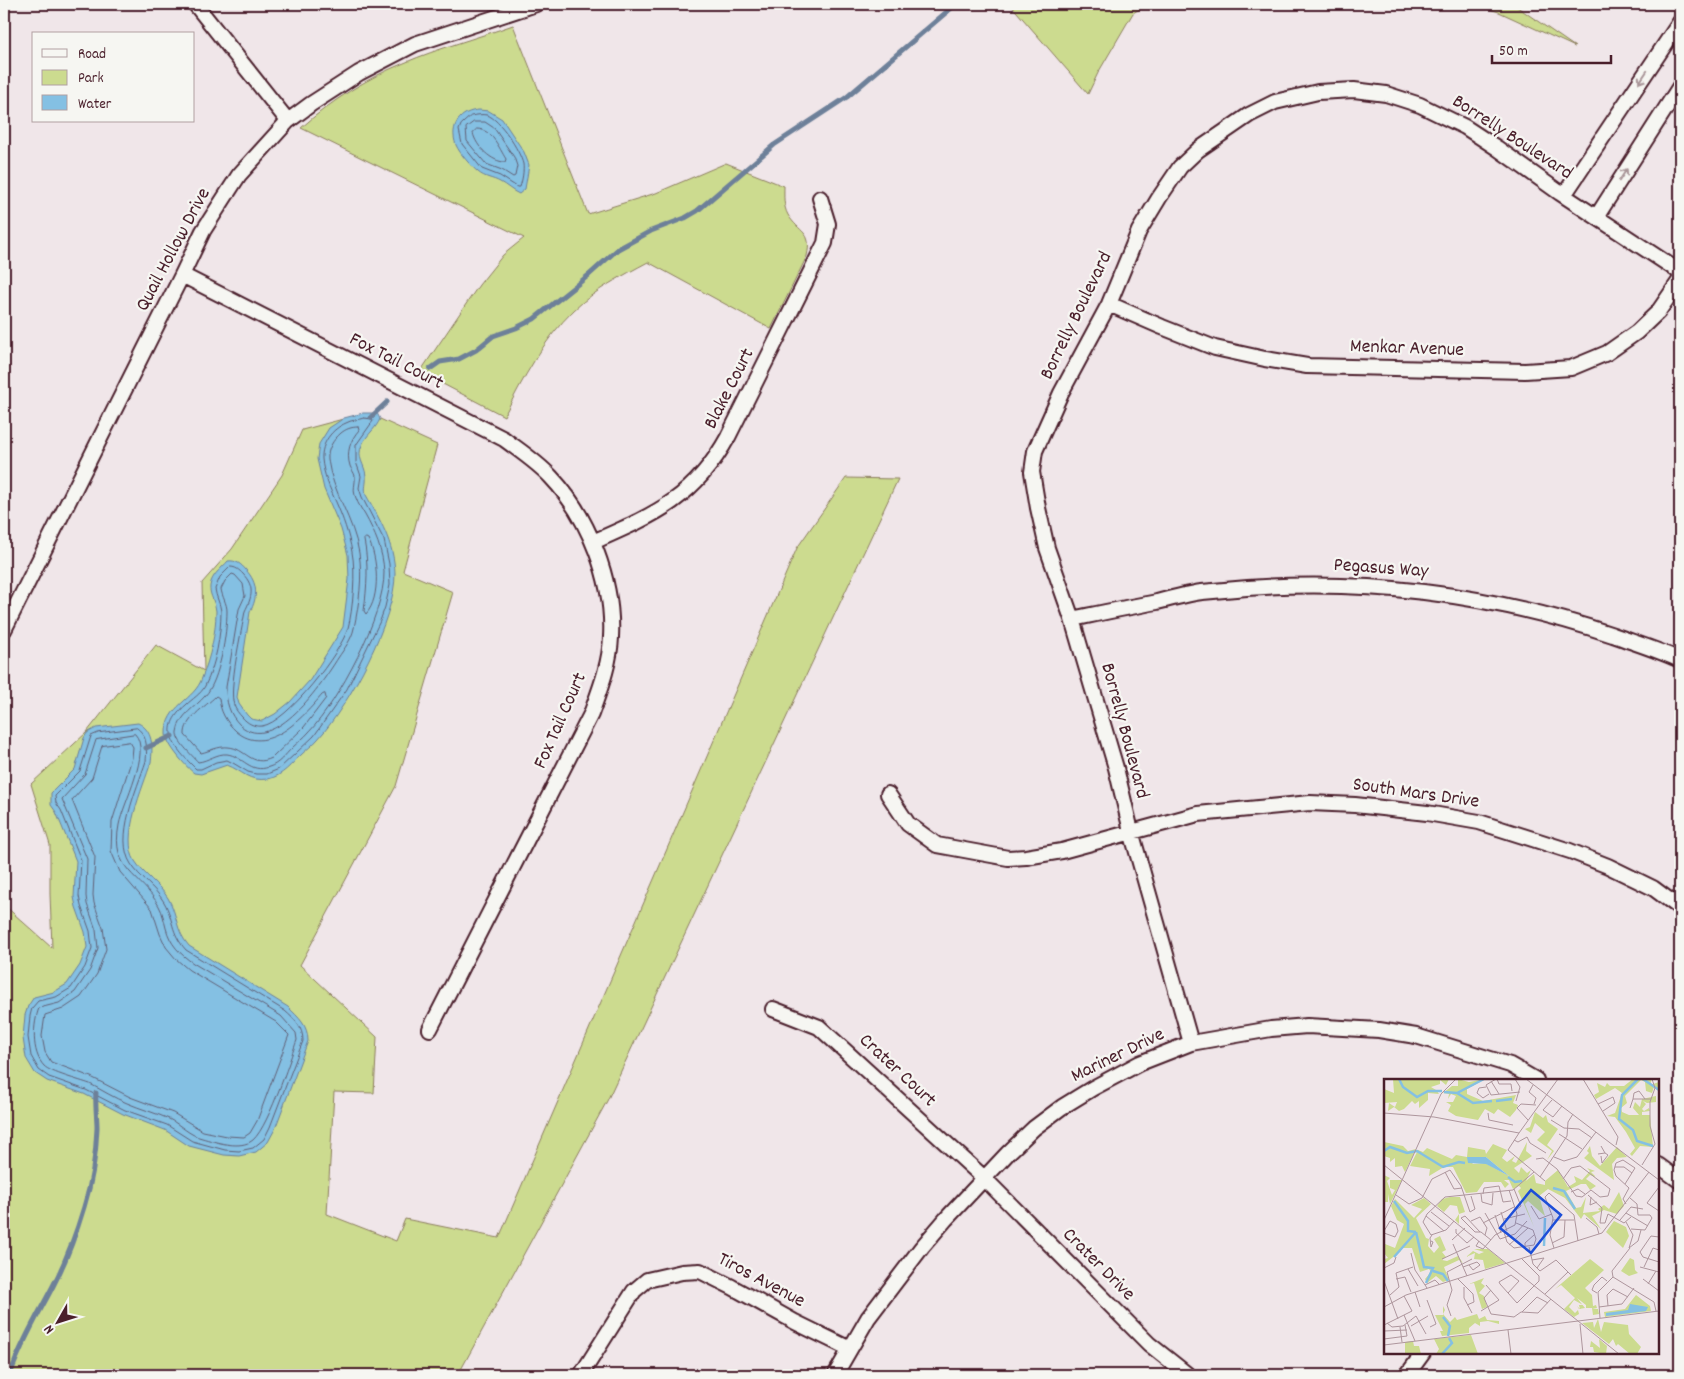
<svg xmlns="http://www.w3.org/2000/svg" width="1684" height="1379" viewBox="0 0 1684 1379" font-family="Dekko,sans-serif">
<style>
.green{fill:#ccdb8f;stroke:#8b7d5d}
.water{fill:#84c0e3;stroke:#6d8099}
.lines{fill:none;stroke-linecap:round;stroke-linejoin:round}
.shore{stroke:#615f75;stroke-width:1}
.stream{stroke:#6d8099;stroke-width:5}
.minor-casing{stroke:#4a1f2b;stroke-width:18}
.minor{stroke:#f6f6f2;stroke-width:14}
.oneway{stroke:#a99598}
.labels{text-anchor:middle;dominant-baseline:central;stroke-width:4.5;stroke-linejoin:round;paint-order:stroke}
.street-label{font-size:20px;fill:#4a1f2b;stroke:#f6f6f2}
.inset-river{fill:none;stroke:#84c0e3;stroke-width:2.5}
.inset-road{fill:none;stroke:#ae969d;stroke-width:1}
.view{fill:#1d4ed8;fill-opacity:0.15;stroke:#1d4ed8;stroke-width:2.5}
.inset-edge{fill:none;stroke:#4a1f2b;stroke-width:2.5}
</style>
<rect width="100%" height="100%" fill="#f0e6e9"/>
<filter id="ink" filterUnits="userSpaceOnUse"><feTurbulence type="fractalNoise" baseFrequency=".02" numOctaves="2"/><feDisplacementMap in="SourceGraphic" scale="10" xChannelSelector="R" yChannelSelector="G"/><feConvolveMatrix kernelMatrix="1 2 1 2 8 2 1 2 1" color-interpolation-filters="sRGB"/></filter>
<g filter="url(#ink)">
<!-- green -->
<path class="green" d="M1010,4H1148L1133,13L1098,73L1088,94Z
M1473,4H1513L1575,47L1499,12Z
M513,25L588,214L656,193L726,163L784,186C784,196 783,206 788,215C799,233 813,231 807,256L771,329L648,262C622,276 595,290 574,310C543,340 523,379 504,416L420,372L479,285L503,255L524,238L301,128C331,101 367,78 404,63C439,48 477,38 513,25Z
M358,415L380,419L437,445L403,571L453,592L396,786L300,965L377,1037L374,1093L334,1092L327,1214L396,1241L405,1219L499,1238L797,548L846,478L898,479L607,1101L458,1375H4V905L52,948L50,894V845L31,784L87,732L156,645L204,671L202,583L232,549L282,475L302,430Z"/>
<!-- water -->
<path class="water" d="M479,110L489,111L502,119L524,152L529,165L525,189L519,194C512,191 506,185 500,182C493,178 485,178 478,172C471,166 460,154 456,145C449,126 460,111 479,110Z
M363,413H377L380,419C376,429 366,435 362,445C356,458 365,464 366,476C367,483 364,488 366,495C380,520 394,543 395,573C396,618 349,705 318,739C313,745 307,749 301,755C291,764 283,776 268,779C248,782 243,771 227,765L201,774L194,773C186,767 166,744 166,734C165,706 195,700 202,678C210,657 216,634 216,611C215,600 207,593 211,582C214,573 222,568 228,561C236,560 241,564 246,570C258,583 258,597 250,612L237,697L239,704L247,715L251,719L262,721L275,714L290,702L310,680L343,627L349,579L348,555L341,529L324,489L317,459L319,444L329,428L344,418Z
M138,723C153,730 153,747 151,762C143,788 120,837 135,861C144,875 159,884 168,898C178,915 175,930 189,946L288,1007C299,1018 308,1025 308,1041L275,1129L268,1142L256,1152L239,1156L224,1155L189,1146L165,1130L123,1114L84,1094L47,1081L35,1073L26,1058L23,1038L25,1015L28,1006L34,997L54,992L67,984L80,965L87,947L85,932L76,907L74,897L76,861L56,812L51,805V793L75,769L84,738L87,733L96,728Z"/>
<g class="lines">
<!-- shore -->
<path class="shore" d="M471,116C476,115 482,114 487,115C500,119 520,151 523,164C524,171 522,181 520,187H517L500,176L482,169L462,144L459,130L461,125Z
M474,122H485L494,128L514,157L517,166L515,176L513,177L502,170L486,164L467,141L466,128Z
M477,129C492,129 499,148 506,159L505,162C492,162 476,147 473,133Z
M364,418L372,419L373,421L356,445V462L361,476L359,488L362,497L384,540L389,564L390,585L385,607L380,621L347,689L314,736L279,769L267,774H256L248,772L233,763L227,760L216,762L201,769H196C175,748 157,730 186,705C192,699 201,694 205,686C216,664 221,635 221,611C220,603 216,597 215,589L220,577L230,567C236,567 239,570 243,574C255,587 252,597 245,611C242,630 228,689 234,705C235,709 239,714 242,717C247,723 254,727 262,726C287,723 341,652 348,628C353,610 356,571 352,552C349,535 343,518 336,502C330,489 323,473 322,459C321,443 332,429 346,423C351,420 358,420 364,418Z
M358,427L359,430C350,440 346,453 350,466C351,469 354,472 355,476C356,484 352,489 356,498C358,504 362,510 365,515C375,533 383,551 384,572C385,614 338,702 309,732C304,738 298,742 292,748C285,755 279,764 269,767C250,774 243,756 227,754C217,753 208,761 198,762C192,755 176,741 177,732C179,715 196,707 205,696C220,680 227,633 227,611C227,603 222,597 221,589L225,581L232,574L235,575L243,584L245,596L239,609L226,687C226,702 229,714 240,725C274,756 323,682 338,658C344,649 352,639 354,628C359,604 363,577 359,553C354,520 332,491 328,460C327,449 333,440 341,433C346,429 351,427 358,427Z
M366,538L368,539C378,557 381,598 366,614L364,611C367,587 369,565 364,540Z
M325,694L326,698L304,727L272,758C251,768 246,748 228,747C218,746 210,751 201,753L185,735C184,719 205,707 216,696L219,698C220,711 226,722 236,731C267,758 303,717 322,695Z
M137,728C148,736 147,749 146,761C137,789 114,838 131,864C140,878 155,887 164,902C174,919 170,932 186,950L285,1011C295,1020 303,1027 303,1041L270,1127L264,1139L253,1148L239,1151L225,1150L192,1141L167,1125L125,1110L86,1090L49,1077L39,1070L31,1056L28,1037L30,1016L32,1008L38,1001L56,997L71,988L85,967L92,948L90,931L81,906L79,896L81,860L61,810L56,803L55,796L80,771L91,736L98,733Z
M135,734C152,752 123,803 119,825C110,871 141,874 159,906C163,913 164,921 166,928C170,944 180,954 193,963L281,1016L296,1033L297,1040C290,1059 266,1135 250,1142C237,1149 216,1142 202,1138C189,1135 181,1125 169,1119C156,1113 141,1109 127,1103C114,1098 102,1090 90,1084C79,1080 51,1073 44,1066C31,1052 33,1024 39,1008L59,1003L75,992L90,970L98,948L96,930L87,904L86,896L87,859L62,799L85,774L96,740Z
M130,742L133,747L132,758L112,822L111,851L120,872L152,909L160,934L166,947L176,959L189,970L276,1022L289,1035L257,1121L250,1133L244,1137L227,1136L203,1131L173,1113L130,1097L91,1077L51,1062L45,1052L42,1036L45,1015L63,1009L81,997L97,974L106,949L103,928L94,903L93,895L95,857L72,800L92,778L102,746Z"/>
<!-- stream -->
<path class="stream" d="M430,369L440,362L459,359L476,350L493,336L516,328L534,319L589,275L618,249L651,231L685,218L697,211L774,145L847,97L956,4
M371,417L387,402
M146,748L172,736
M10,1375C21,1343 38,1315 53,1286C66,1261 76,1234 84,1207C92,1182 96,1154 97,1128C97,1116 95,1105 96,1093"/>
<defs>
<path id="minor" d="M195,4L288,121
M1564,195L1680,22
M1597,216L1680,86
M182,275L504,439C520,451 537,462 551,477C589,517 614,582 611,637C610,664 600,689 591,714L430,1029
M1109,304L1162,327L1215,348L1265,359L1307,366L1525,371L1571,368L1607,353L1637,332L1658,312L1680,280
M593,542C654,515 694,499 728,437L825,243L828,224L820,198
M1072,619C1101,613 1129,607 1157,602C1172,598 1187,594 1202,592C1341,576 1480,590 1613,635C1635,643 1658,650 1680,660
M4,630L182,275L203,231L239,175L288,121L311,104L359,73L415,44L536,4
M888,794L908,824L937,845L1008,858L1026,857L1062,851L1198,814L1310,803L1355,805L1427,813L1479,822L1570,851L1608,866L1653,888L1680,908
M773,1009L819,1027L984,1178L1149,1344L1188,1375
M1191,1043L1131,831L1116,768L1072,619L1047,548L1038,508L1032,472L1035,451L1061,393L1109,304L1139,231L1159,198L1180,167L1198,150L1249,115L1275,102L1318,92L1354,90L1386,94L1420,105L1465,127L1497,148L1560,193L1680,272
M1658,1165L1680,1181
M581,1375L634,1291L647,1280L682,1272L700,1271L732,1287L795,1322L850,1349
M835,1375L868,1318L922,1247L946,1219L1008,1153L1034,1128L1062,1107L1093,1088L1140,1063L1191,1043L1271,1029L1307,1026L1379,1030L1416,1036L1510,1065L1536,1080
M1407,1375L1423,1353"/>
</defs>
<!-- minor casing -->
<use href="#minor" class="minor-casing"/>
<!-- minor -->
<use href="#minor" class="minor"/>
</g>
<!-- one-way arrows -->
<defs><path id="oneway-shaft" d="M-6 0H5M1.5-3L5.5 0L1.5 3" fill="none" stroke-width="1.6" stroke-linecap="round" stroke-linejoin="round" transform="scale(1.25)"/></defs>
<g class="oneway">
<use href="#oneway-shaft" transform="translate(1643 77) rotate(124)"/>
<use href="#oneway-shaft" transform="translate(1623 175) rotate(-57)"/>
</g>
</g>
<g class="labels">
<!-- street labels -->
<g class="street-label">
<text transform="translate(1512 138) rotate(33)">Borrelly Boulevard</text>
<text transform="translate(174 250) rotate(-62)">Quail Hollow Drive</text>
<text transform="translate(1077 316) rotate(-64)">Borrelly Boulevard</text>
<text transform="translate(1407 349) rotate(2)">Menkar Avenue</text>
<text transform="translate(396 362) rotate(27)">Fox Tail Court</text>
<text transform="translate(730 389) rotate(-63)">Blake Court</text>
<text transform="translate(1381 569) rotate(4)">Pegasus Way</text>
<text transform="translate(561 721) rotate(-66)">Fox Tail Court</text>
<text transform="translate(1124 731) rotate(75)">Borrelly Boulevard</text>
<text transform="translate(1416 794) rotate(8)">South Mars Drive</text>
<text transform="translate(1118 1056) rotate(-26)">Mariner Drive</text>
<text transform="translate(897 1071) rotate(43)">Crater Court</text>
<text transform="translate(1098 1265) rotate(45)">Crater Drive</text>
<text transform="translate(761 1281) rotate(28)">Tiros Avenue</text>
</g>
</g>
<!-- overview -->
<g transform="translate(1384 1079)">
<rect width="275" height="275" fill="#f0e6e9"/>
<path d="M9,0H65L62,6L56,1V5L47,8L52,11L45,13L53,12L55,15L44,14V21L35,29V22L31,25L28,22L20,30L15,32L10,28L4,32L5,24L11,28L13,23L0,24V10L10,14ZM74,0L85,3L101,0L83,10V15L99,22L132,16L129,24L134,26L132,31L126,38L114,30L110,35L101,30L94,41L72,37L64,32L67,26L62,23H69L72,17L67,15L64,20L65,15L59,14L68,7H74ZM249,0H268L266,6L275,3V12L270,8L268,14L262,12L261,3L257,1L241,17L243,24L237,29L238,33L245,36H255L249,29L251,23L256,28L258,20L272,17V23L263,24L259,22L262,25L258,30L260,32L265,29L266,32L258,33V36H266L269,68L256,67L248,77L246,75L251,69L242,53L231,38L223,37L231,34L238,14L231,9L212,20L210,16L215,13L213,4L221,8L223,4L226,7H240ZM151,33L159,39L162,36L164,43L174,50L163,66L170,72L163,81L168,72L153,61L161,53L151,44L147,54L141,50L146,48ZM0,63L19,67L24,72L32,70L21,93L18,87L11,88V79L6,83V79L0,77ZM143,63L142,72L148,77L130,89L135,94L137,88L143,94L147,91L142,102L150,95L152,104L161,106V102L174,91L184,108L192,103L190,97L198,101L206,92L203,89L211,92L207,93L212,98L206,96L202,100L212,107L206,111L202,105H197L182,112L192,129L197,128L202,118L199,134L216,132L214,130L220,126L225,130L235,113L240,127L233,135L220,131L208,137L217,150L200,135L197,140L181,119L164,110L155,117L161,137L144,122L141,125L150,148L134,112L137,109L135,107L129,110L125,101H120L125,105L121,109L117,103H100L93,113L82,114L69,88H60L45,97L46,90L26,87L34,71L39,73L43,69L68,80L72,76L83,78L84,68L101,71L102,75L109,65L123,71L118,79L123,83L131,77L128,82L132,84ZM83,78H102L125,97L101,84L89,85ZM206,67L208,77L216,87L233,68L243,78L233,79L228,85L230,101L200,79L205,74L203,72ZM0,96L6,99L3,102L8,116L11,111L6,109V101H18L6,125L4,115V123H0ZM66,118H76L81,133L75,135V145L71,141L75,135L73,127L66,126L60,133L53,127L58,120ZM40,119L47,125L32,139L42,159L45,160L44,167L50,174L55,168L50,160L56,157L62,171L58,173L62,178L58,181L63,182L74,177L79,184L75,181L60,188L65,201L59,203L52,197L43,204L41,200L47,193L45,190L36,193L28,169H16L17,172L0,185V180L4,179L0,174L1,165L11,169L20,145L13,141L7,127L11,120L30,139L38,130L27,126ZM230,142L242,148L245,157L239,169L222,153ZM90,170H104L121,184L101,190L99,181L90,180L91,174L82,178L89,172L95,175L100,173ZM246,179L250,181L251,191L254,194L245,197L237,192ZM206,180L220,191L201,209L208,216L209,227L212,226L213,229L208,230H214L215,235L209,236L208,229H202V226L193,219L201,229L195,230L193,227L196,230L195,226H199L190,221L185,228L191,234L194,231L195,235L190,238L180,230L191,219L177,206L171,210ZM100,199L97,204L101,207L95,214L100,217L103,228L98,230L90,204L85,205ZM252,216L266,227L267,232L221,238L220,233L241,230ZM59,227L61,231L59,235L66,243L71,238L73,241L93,235L95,240L101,237L103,241L115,242V245L104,242L96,243V247L91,244L85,249V254L58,257L56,252H59L51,236H59ZM214,240L217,253L220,243L244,246L245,255L257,268L253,275H246L234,265L232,267L229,260L225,265L198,244L209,243L210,249ZM87,256L94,275H52L55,270L50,260ZM215,260L223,267L222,275L210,273L209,268H206L207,262L216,269ZM29,262L30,267H35L37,275H21V263Z" fill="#ccdb8f" fill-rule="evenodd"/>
<path d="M83,78H102L125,97L102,85L84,84ZM246,225L264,228L262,232L222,237V234L244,231Z" fill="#84c0e3"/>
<path class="inset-river" d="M15,0L19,8L33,18L44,12H58M254,0L238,16L235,40L249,51L253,62L269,67M259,0L275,11M60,13L73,14L100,0M73,14L89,24L108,22M112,22L128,20M0,72L6,68L23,74L33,72L59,88L75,83L81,84M124,98L131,103L138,102M169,109L180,112L191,130M10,122L24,142V152L32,153M32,153L40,188L49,189L42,204M160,167L161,139M10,178L32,153M49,192L59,195L64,202M59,238L66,247L64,257M58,275L68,264L65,259"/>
<path class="inset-road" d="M112,0L102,6L107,16L136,13M113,0L115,5H127L128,12M131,0L136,8L132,22M142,0L275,101M199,0L234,58L232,66M107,2L115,15M149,6L145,13L152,19L150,25M102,8L95,9L93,14L99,19L105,15M249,20L250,14L255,12L261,20M168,21L159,31L169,38L178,27M214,25L229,18L231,24L219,32M246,29L249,20H267M0,34L50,38L135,54L174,0M104,34L105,41L129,46M144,41L133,29L137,25L152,26M167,41L180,49L195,50L208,59M135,54L124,71L161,102M175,55L198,70M130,61L134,63L143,58L146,64L162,74M214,75L221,74L217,67M217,77L218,84L224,76L221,74M170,78L180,82L193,78L212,53M152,80L159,79L173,90L192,117L198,118L207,111L216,118L224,117M0,86L235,275M258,86L271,65L266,47V23L271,9L268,0M231,88H240L248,94M61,93L70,110L78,109M156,98L183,57L184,43L189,35M179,100L187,89L196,87L226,110L224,117M241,105L251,89L239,81L232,84L230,91L232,97L245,109L239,120L242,125M275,108L263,124L275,132M130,110L137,127L132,131M187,113L194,110L201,115M97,115L98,123L108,126L109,114M99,115L100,109L115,107L119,123L127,122M12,116L25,125L38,119L48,100L66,91L77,107L86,133L91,130L87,117M204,116L218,129L216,144H221L224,135M207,118L206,126L213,123M246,119L253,125L254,136H266L268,139L261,151L247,150M147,127L155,140L168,135M47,133L65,147M117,133L123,152M101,134L116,160L131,155L143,142M242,134L264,147M43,135L61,118L129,111L150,93M43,135L39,143L47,156L62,151L70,142M224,135L240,144L247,138M111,136L117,154M42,137L60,152M202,139L213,148L215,155M120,140L141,135M0,141L57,15L72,0M169,141H190M236,141L247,128L259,130M87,142L96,138L103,149L101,156M242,143L249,156L245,169L254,162L257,151M99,144L130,128M72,150V154L83,164L90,158M0,152L6,142L12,145L14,152L11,158L0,154M96,153L81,137L77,139L91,153H97L107,161M120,153L123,163L130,169L150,166L152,160L149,151L132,144M275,158L267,157L256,173L259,178L275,183M68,161L81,149M47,162L49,163L47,168L46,159L48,156M95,162L92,167L99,170L111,156L131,146L133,135L125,111M168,164L180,158L181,141M69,165L83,197M125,166L144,149M145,168L149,185L156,192L172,181L187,196M141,169V164L150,156M170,169L166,156L169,139L161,118L165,114L190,136L194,162M27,174L31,191L43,209M58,180L86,167M138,180L155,197V202M148,181L160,179L153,189M79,188L93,183L96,186L89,191L85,186M256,188L275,193M260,188L269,169L275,171M0,189L10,184L12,178M24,190L34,207M229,198L228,192L246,169M12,200L21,198L27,213M74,200L89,215L90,223L83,226M259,200L275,212M0,202L14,240M264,205L272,192M41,206L51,201L55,205M80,208V219L88,234M107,211L100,219L107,235L130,238M31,213L36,228M124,214L135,202L127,196L115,203L116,205L133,224L155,202M213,214L208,211L210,206L218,198L223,202M161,215L184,193M6,216L15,208L12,194L29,188M43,221L52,245L46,248M224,227L223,216L229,210L244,218M0,228L22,216L218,154L265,93M215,228L238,225L250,209M97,232L115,221L102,206M138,233L153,218L164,224M20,236L31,262M67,237L63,226L68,211L63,193L88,180M130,238L137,233L154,234L167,220M216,239L214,213L229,198L270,223L272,232M3,244L8,248L19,247L32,237L42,255M196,245L199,275M0,246L28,232L20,217M27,247L44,237M16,248L18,263M124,251L127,275M0,252L23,251M0,260L23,257L21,246M0,266L275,232"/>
<path class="view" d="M147,111L177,136L147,174L116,149Z"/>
<rect width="275" height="275" class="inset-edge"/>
</g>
<!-- margin -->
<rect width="1684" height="1379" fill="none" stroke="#f6f6f2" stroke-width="20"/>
<rect x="10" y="10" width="1664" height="1359" fill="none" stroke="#4a1f2b" stroke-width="2" filter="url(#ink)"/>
<!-- legend -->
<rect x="32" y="32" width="162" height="90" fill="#f6f6f2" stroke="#b1a0a2"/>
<rect x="42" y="49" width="25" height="8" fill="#f6f6f2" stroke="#b1a0a2"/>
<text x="78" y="58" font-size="15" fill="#4a1f2b">Road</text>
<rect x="42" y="70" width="25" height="15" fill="#ccdb8f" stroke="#b1a0a2"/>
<text x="78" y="82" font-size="15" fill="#4a1f2b">Park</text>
<rect x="42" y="95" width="25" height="15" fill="#84c0e3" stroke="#b1a0a2"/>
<text x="78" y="108" font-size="15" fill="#4a1f2b">Water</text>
<!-- north arrow -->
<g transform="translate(58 1322) rotate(231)" stroke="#f6f6f2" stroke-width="4" paint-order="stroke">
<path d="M0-4L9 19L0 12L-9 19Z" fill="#4a1f2b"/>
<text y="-8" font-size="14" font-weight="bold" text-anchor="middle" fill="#4a1f2b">N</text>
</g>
<!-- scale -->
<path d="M1492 55v8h119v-8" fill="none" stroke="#4a1f2b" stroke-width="2.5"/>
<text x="1499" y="55" font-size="15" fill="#4a1f2b" stroke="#f6f6f2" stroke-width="4" paint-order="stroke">50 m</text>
</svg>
